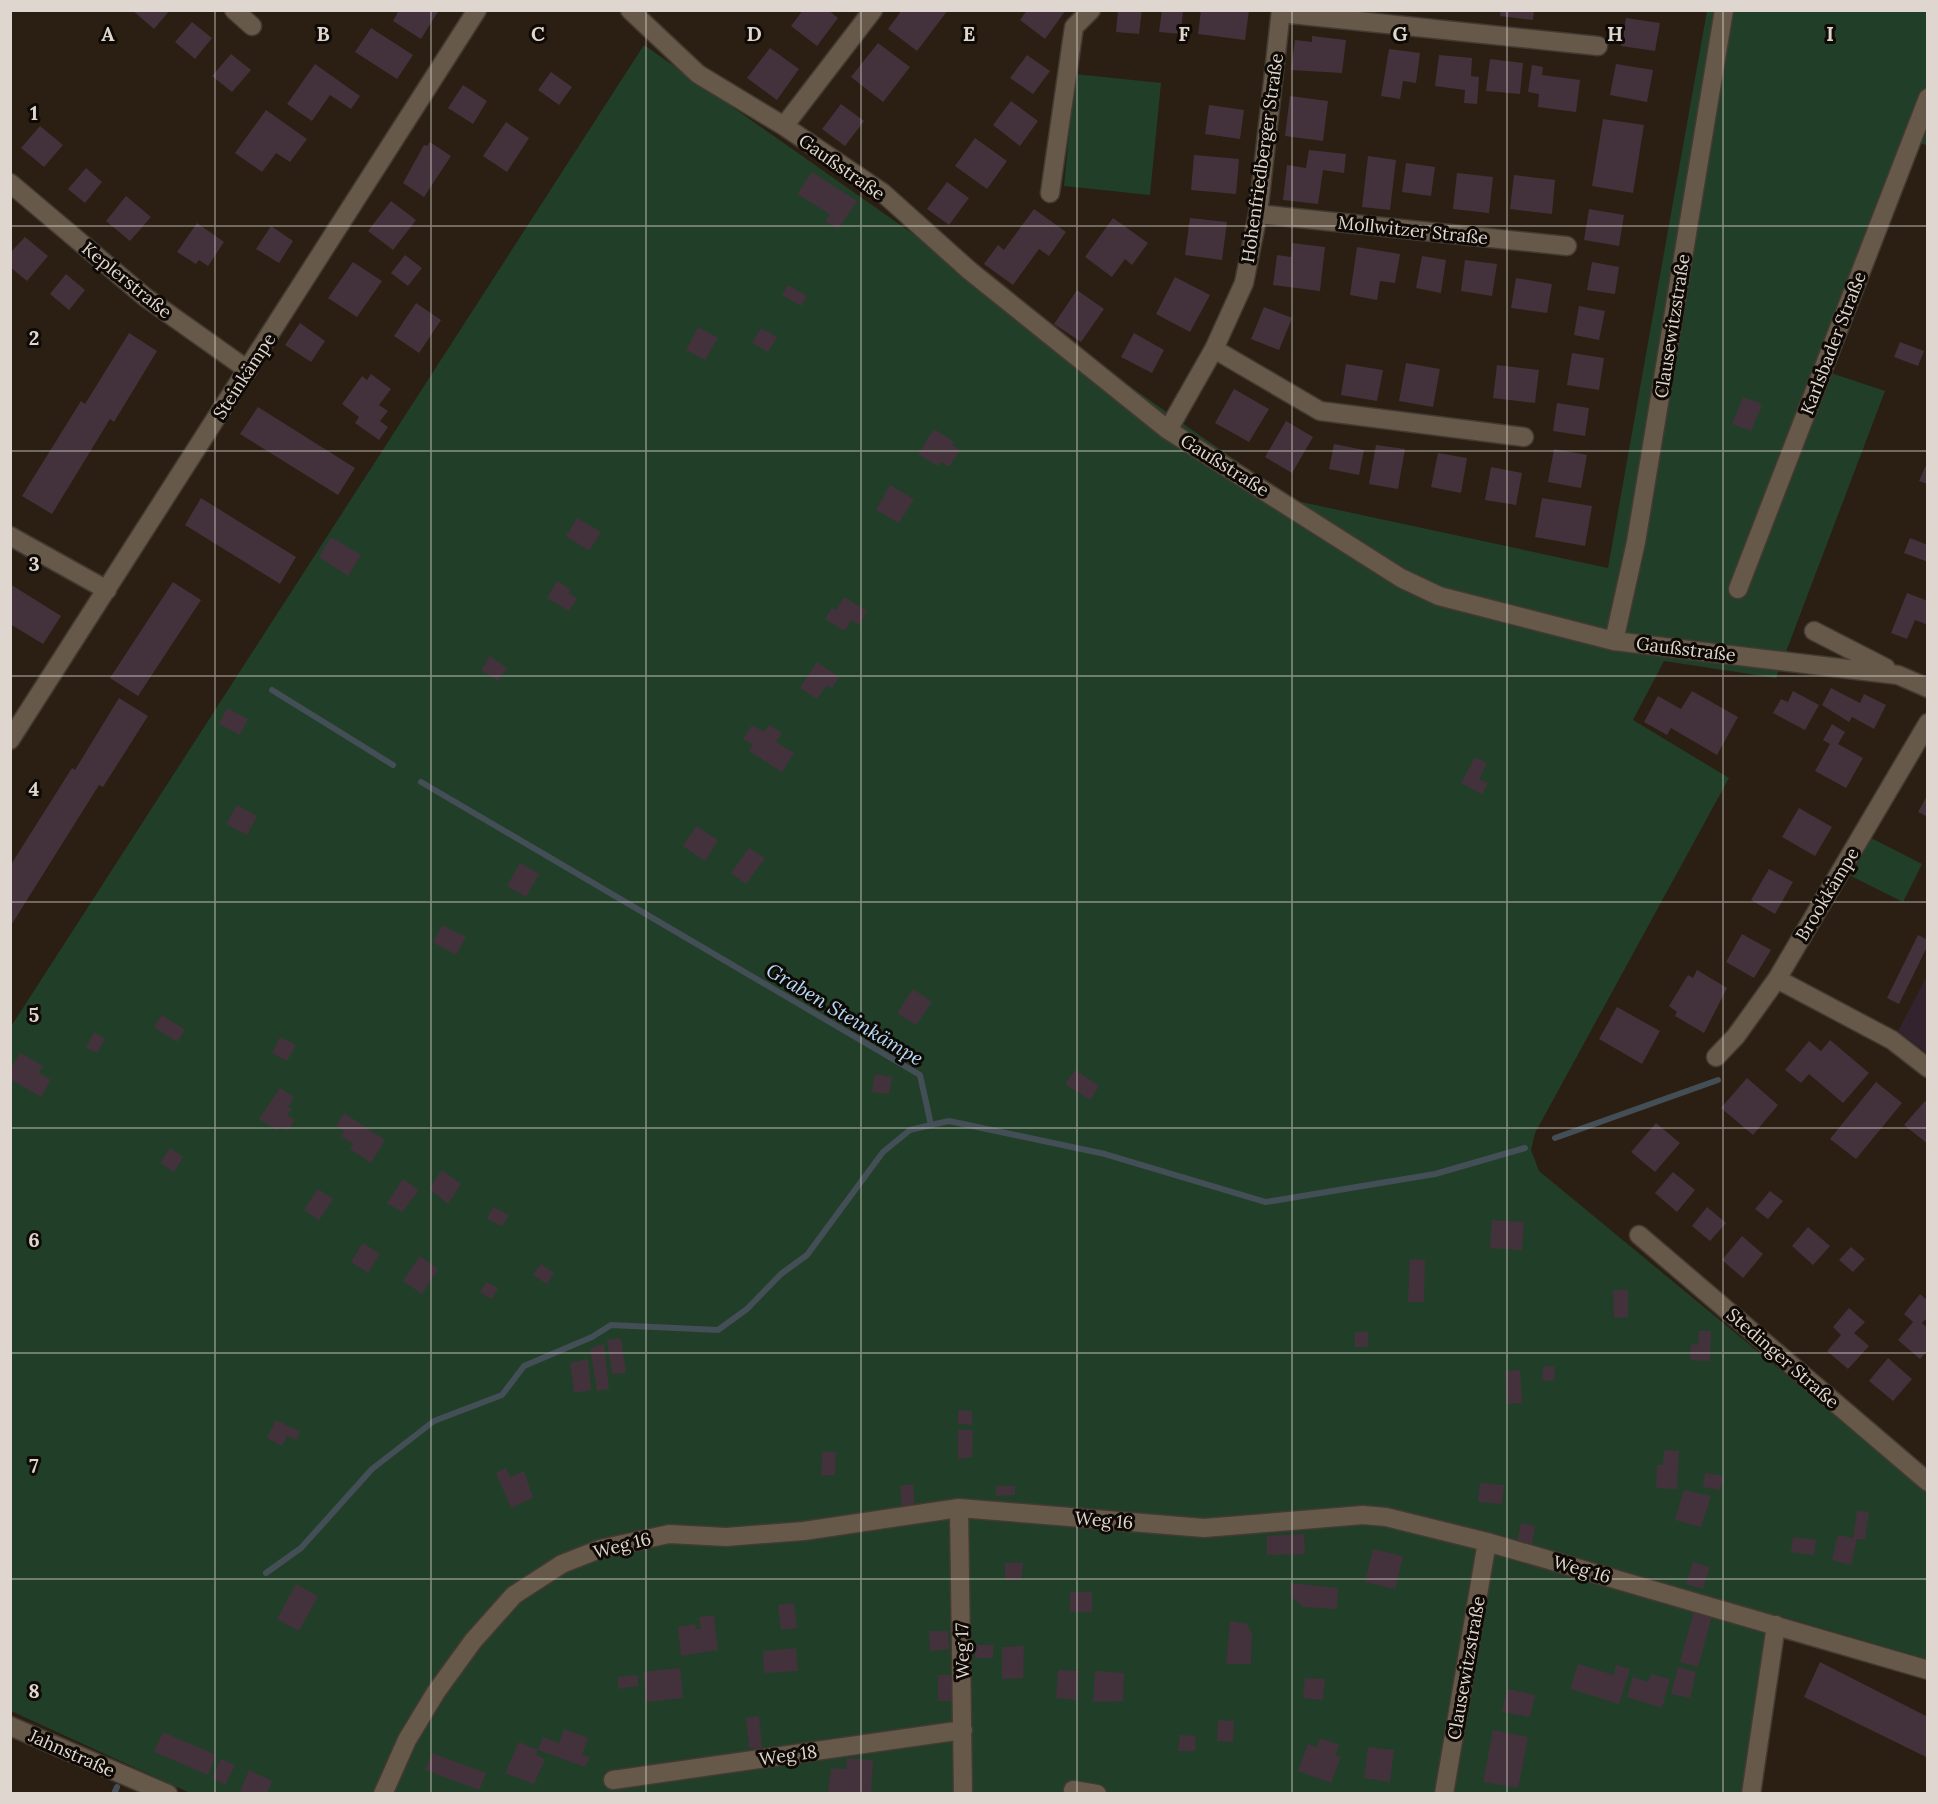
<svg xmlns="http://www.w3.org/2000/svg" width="1938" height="1804" viewBox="0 0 1938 1804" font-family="Lora,serif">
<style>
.education{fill:#32232f}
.green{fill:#213f28}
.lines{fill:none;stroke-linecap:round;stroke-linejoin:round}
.stream{stroke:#444e56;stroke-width:6}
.building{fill:#43323c}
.minor-casing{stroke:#433a32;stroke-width:21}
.minor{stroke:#66594a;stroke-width:18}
.grid{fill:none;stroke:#dfd7cf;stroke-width:1.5;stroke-opacity:0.55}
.labels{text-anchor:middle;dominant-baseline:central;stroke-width:6;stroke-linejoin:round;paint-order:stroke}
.street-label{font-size:18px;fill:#dfd7cf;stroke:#0f0a05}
.water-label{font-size:20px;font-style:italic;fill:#b5dbfa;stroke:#0f0a05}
.grid-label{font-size:20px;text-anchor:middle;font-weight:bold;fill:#dfd7cf;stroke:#0f0a05;stroke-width:6;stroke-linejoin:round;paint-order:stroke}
</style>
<rect width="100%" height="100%" fill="#2a1f12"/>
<!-- education -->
<path class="education" d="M1927,976V1053L1898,1031Z"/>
<!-- green -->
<path class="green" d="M1707,11H1927V145L1921,144L1831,373L1885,391L1776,678L1664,661L1633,720L1729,778L1535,1133L1531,1150L1539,1171L1927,1491V1659L1773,1614L1747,1793H190L11,1711L10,1028L644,45L1292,500L1608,568Z
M1075,74L1161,83L1150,195L1064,186Z
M1871,838L1922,864L1903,902L1851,876Z"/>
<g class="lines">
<!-- stream -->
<path class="stream" d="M272,690L393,765
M931,1125L949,1121L1105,1154L1266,1202L1435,1174L1525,1148
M1555,1138L1718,1080
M266,1573L301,1548L372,1469L434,1421L502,1395L524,1366L592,1337L611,1325L718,1330L747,1309L781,1274L807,1255L883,1152L910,1130L931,1125L920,1075L421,782
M114,1794L117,1787"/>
</g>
<!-- building -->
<path class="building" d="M132,10H170L154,29Z
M399,10H439L421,39L393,21Z
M803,10H828L838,18L817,46L791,26Z
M902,10H948L917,51L888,29Z
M1027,10H1066L1045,39L1020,20Z
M1118,10H1142L1139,34L1116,32Z
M1162,10H1183L1181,34L1159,32Z
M1201,10H1249L1245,40L1198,34Z
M1501,10H1534L1533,20L1500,16Z
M1626,18L1660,23L1655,51L1621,46Z
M192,22L212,38L195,59L175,42Z
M371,28L413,55L397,79L355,52Z
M1312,36L1346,40L1342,73L1291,70L1295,40L1312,42Z
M878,43L910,67L883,102L851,77Z
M770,48L799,69L777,100L747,78Z
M1389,49L1420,53L1416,83L1403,81L1400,99L1381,96Z
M231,54L251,70L232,92L212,76Z
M1027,55L1050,71L1033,94L1010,78Z
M1439,55L1472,58L1471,76L1479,77L1477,104L1464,103L1465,90L1435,86Z
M1490,59L1523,63L1520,94L1486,91Z
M315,64L360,96L351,109L330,95L312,121L287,104Z
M1616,64L1653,70L1647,102L1610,95Z
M1532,65L1543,67L1542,75L1580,80L1576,112L1538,107L1539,94L1528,92Z
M551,72L572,87L559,105L538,90Z
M463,85L487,101L473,124L448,108Z
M1290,96L1328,101L1323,141L1285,136Z
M1011,101L1038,121L1020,146L993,125Z
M841,104L864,121L845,146L822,129Z
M1209,105L1244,110L1240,139L1205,134Z
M266,110L307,139L290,162L276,153L262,172L235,153Z
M1603,119L1644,125L1633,193L1592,186Z
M506,122L529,138L507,172L483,156Z
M40,126L63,145L44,167L21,148Z
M975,138L1007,161L987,189L955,166Z
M430,142L451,156L424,197L403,183L424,145L427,146Z
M1309,150L1346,154L1344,173L1323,170L1318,204L1283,200L1287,165L1306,168Z
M1194,155L1239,159L1236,194L1191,190Z
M1368,156L1396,160L1390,210L1362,207Z
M1406,163L1435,167L1431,196L1402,192Z
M86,168L102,182L85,203L68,189Z
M812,172L857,201L838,229L825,221L830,214L797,194Z
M1457,173L1493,177L1489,213L1453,209Z
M1514,175L1555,180L1552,214L1510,209Z
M947,182L969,198L949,225L927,209Z
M126,196L151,217L130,241L106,221Z
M391,201L416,220L393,250L368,231Z
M1034,209L1066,232L1049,256L1039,249L1013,285L984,264L998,245L1004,250Z
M1589,209L1624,215L1619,246L1584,240Z
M1113,218L1148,243L1132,265L1125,259L1112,277L1085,257Z
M1190,218L1227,222L1222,260L1185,255Z
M197,223L224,242L208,266L199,260L196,264L177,252Z
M271,226L293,241L279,263L256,249Z
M25,237L48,256L27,281L10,267V253Z
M1292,243L1325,247L1320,291L1273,285L1277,255L1291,257Z
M1357,247L1400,254L1395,283L1380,281L1377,300L1350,295Z
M405,255L422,268L408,286L391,273Z
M1422,256L1446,260L1441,293L1416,288Z
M1465,260L1497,264L1492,296L1461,291Z
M353,262L382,281L357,317L328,298Z
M1592,262L1619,267L1615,294L1587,290Z
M66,274L85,290L69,310L50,294Z
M1175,277L1210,295L1190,332L1156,314Z
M1516,278L1552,284L1547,313L1511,308Z
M788,285L807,296L801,306L782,295Z
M1077,290L1104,309L1081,342L1054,324Z
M416,303L441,320L419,353L394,336Z
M1579,306L1605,311L1599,340L1574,335Z
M1264,307L1292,318L1279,350L1251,339Z
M300,323L325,341L311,362L285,345Z
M698,327L718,338L705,360L686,350Z
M761,328L777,337L768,352L752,343Z
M129,333L157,351L114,422L110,419L52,514L22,496L81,401L85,404Z
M1134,333L1164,350L1152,373L1121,357Z
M1900,342L1924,351L1918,366L1894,357Z
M1572,353L1604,358L1599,390L1567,385Z
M1406,363L1440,369L1433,407L1399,401Z
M1346,364L1383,370L1377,401L1341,395Z
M1497,365L1539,370L1535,403L1493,398Z
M371,374L391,389L379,405L388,411L380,421L388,427L379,440L355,423L359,417L342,404L362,376L367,380Z
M1234,389L1269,409L1249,442L1215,423Z
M1743,397L1762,404L1751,431L1732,424Z
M1557,403L1589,408L1585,436L1553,431Z
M258,407L355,468L338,495L240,434Z
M1286,421L1313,437L1292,473L1265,457Z
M934,429L954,442L952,445L960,450L949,467L941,462L938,466L918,454Z
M1334,444L1364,450L1359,475L1329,469Z
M1376,445L1405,449L1398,489L1369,484Z
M1554,449L1587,455L1581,488L1548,482Z
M1438,453L1467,458L1461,493L1431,487Z
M1491,467L1522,473L1516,505L1485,500Z
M1925,467L1928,468V484L1919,481Z
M890,485L914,499L899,523L876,510Z
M201,498L296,557L280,584L185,525Z
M1542,498L1592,506L1585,546L1535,537Z
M577,518L601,532L589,551L566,536Z
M331,537L361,555L348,576L319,557Z
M1910,538L1928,545V562L1904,553Z
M557,581L571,590L568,593L577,598L569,611L547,598Z
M173,582L201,600L138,696L110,678Z
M10,584L61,616L43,644L10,624Z
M1907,593L1928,601V625L1915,620L1907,639L1891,633Z
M844,597L867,611L859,625L851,620L845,631L825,619L832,608L836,610Z
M490,656L507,668L498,681L481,670Z
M817,662L839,677L832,688L827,685L817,699L800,688Z
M1831,688L1860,703L1864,694L1886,705L1874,729L1852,717L1849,722L1822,705Z
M1692,691L1738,717L1717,755L1671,728L1667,735L1644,722L1658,696L1681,709Z
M1793,691L1819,705L1805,730L1773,713L1781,699L1788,702Z
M119,698L148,716L103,787L99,785L10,927V866L72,768L75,770Z
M227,708L248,719L240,735L219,724Z
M1832,724L1845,732L1838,744L1863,758L1846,788L1815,771L1830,744L1823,740Z
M752,725L764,732L769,725L782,733L776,742L794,753L782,772L749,751L753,745L743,739Z
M1475,757L1487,763L1479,779L1488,783L1482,794L1461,783Z
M1928,794V817L1918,812Z
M237,805L257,816L247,835L226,824Z
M1799,808L1832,827L1815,856L1782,837Z
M696,826L718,840L705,861L683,846Z
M749,848L765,858L746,884L731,873Z
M520,863L539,874L526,897L507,886Z
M1769,869L1793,882L1775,914L1751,900Z
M442,925L466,937L456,955L433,942Z
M1742,934L1771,950L1754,978L1726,962Z
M1918,935L1928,940V945L1899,1004L1887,998Z
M1697,970L1727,988L1704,1033L1675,1016L1677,1012L1669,1006L1688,975L1693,978Z
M913,989L932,1002L916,1025L897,1013Z
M1617,1007L1660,1031L1642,1064L1599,1039Z
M162,1015L185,1030L177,1042L154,1027Z
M94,1032L105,1039L97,1053L86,1047Z
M280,1037L296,1045L287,1061L272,1053Z
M1830,1040L1869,1073L1843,1103L1809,1074L1801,1083L1785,1070L1809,1041L1821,1051Z
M20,1053L43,1066L39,1073L51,1080L41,1097L10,1079V1070Z
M1075,1070L1099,1086L1090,1100L1065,1084Z
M875,1074L892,1077L889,1094L872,1092Z
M1747,1078L1778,1105L1753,1135L1721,1108Z
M1876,1082L1902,1103L1856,1159L1830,1139Z
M280,1088L294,1097L288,1107L292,1109L287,1115L295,1120L288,1131L280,1127L278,1131L259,1119Z
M1925,1101L1928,1103V1144L1904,1125Z
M344,1113L385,1140L371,1163L350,1149L353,1144L341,1136L344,1131L336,1126Z
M1656,1123L1680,1143L1655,1172L1631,1152Z
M170,1148L183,1157L174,1172L160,1163Z
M442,1170L461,1184L448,1204L429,1189Z
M1673,1172L1695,1190L1677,1212L1655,1193Z
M403,1179L419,1190L402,1212L387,1203Z
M318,1189L333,1199L319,1220L304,1210Z
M1770,1191L1783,1201L1768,1219L1755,1209Z
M493,1207L509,1215L502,1226L487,1219Z
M1707,1207L1726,1223L1710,1241L1692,1226Z
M1492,1220L1524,1222L1522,1250L1490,1248Z
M1808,1227L1830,1246L1813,1265L1792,1246Z
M1742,1236L1763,1254L1743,1278L1722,1260Z
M363,1243L380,1254L368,1273L351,1262Z
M1851,1247L1865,1259L1853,1272L1839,1260Z
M420,1256L438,1269L422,1294L403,1281Z
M1410,1259L1425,1260L1424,1302H1408Z
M541,1264L554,1273L547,1284L533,1275Z
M486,1282L498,1288L492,1299L480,1292Z
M1613,1290H1628V1317L1614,1318Z
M1920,1294L1928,1301V1317L1922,1323L1928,1328V1350L1920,1359L1898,1340L1913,1322L1904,1314Z
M1849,1308L1865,1322L1854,1333L1869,1346L1848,1369L1827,1351L1841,1335L1833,1327Z
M1699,1331H1711L1710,1361L1690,1360L1691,1344L1698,1345Z
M1355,1332H1368V1347H1355Z
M621,1338L626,1373L612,1374L607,1340Z
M604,1344L609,1389L597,1391L590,1348Z
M1888,1358L1912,1379L1893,1401L1869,1381Z
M588,1359L591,1390L574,1393L570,1363Z
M1543,1366L1555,1367L1554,1381L1542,1380Z
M1520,1370L1522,1403L1507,1404L1505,1371Z
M958,1410L972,1411V1425L958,1424Z
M276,1420L300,1432L296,1440L287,1436L282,1446L267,1438Z
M958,1430H973L972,1457L958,1459Z
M1664,1450L1679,1451L1677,1489L1656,1488L1657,1465H1663Z
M822,1452H836L835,1475L821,1476Z
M506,1468L510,1477L524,1471L533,1498L511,1508L496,1473Z
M1705,1473L1724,1476L1720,1490L1703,1487Z
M1480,1483L1504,1485L1502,1504L1478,1502Z
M913,1484L915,1510L902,1511L900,1486Z
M996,1486H1015V1495L996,1496Z
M1684,1490L1711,1496L1701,1527L1675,1520Z
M1857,1511L1869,1512L1865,1540L1857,1539L1851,1565L1832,1560L1838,1535L1853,1538Z
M1521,1523L1535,1526L1532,1546L1517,1542Z
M1304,1534L1305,1554L1267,1555V1536Z
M1793,1537L1816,1540L1814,1555L1791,1552Z
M1373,1549L1403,1556L1395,1589L1365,1582Z
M1693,1562L1710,1567L1703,1589L1686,1584Z
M1005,1563H1023L1021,1580H1005Z
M1290,1583L1338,1588L1337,1609L1302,1607L1296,1600L1291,1598Z
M296,1584L318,1596L299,1631L277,1619Z
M1070,1592H1092V1612H1070Z
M794,1603L797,1628L781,1630L778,1605Z
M1694,1611L1712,1616L1698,1667L1680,1662Z
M714,1615L718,1650L681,1656L678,1627L695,1624L696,1629H701L699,1617Z
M1230,1621L1247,1624L1252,1634L1251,1664H1226Z
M929,1631H948L949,1649L930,1651Z
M975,1645H993V1658H975Z
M1024,1646L1023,1678L1002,1679V1647Z
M796,1648L798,1671L764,1673L763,1651Z
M1820,1662L1928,1717V1758L1804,1697Z
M1578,1664L1614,1675L1616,1665L1630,1669L1619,1704L1570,1689Z
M1678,1667L1696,1672L1690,1698L1671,1694Z
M680,1668L683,1698L646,1702L643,1672Z
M1058,1670L1079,1671L1077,1700L1056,1698Z
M1095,1671L1124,1673L1123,1701L1093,1702Z
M1651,1674L1670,1679L1662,1708L1627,1697L1633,1677L1648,1682Z
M638,1675V1686L618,1689V1677Z
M938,1675H954V1701H938Z
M1305,1678L1325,1679L1323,1700L1303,1698Z
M1507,1689L1535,1695L1530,1717L1502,1712Z
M759,1716L762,1749L749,1748L746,1718Z
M1218,1720L1234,1721L1233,1742L1217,1741Z
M564,1729L588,1738L582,1755L590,1757L585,1767L538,1750L543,1737L559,1743Z
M1493,1730L1528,1737L1518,1788L1483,1782Z
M163,1732L216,1755L208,1775L154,1752Z
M1180,1735L1196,1736L1195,1751H1178Z
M1320,1738L1339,1745L1335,1756L1341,1757L1331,1783L1298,1771L1308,1744L1317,1747Z
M519,1742L538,1750L536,1755L545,1759L534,1784L505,1773Z
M1368,1747L1394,1750L1390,1782L1364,1778Z
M432,1753L486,1773L479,1790L425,1770Z
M847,1758L873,1760L871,1794H828L831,1768L846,1769Z
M221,1759L235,1765L225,1785L212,1778Z
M249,1770L272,1781L267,1794H239Z"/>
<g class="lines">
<defs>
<path id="minor" d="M234,10L252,26
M630,10L698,74L784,126L883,193L970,271L1168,430L1401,578L1439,596L1614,641L1898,675L1928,688
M1281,13L1598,46
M784,126L873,10
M10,183L145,297L248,370
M1050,193L1074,27L1091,10
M1258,214L1567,246
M1214,349L1320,411L1524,437
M1168,430L1214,349L1244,283L1258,214L1281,10
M10,536L107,590
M1738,589L1928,98
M1814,631L1886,668
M1614,641L1636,542L1724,10
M10,740L477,10
M1777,979L1892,1040L1928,1068
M1716,1057L1736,1036L1777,979L1928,723
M1639,1235L1928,1482
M959,1508L963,1794
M10,1726L168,1794
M613,1780L963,1730
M1073,1790L1097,1794
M383,1794L407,1740L436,1692L473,1641L514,1595L562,1564L600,1549L669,1534L726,1537L804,1531L959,1508L1204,1528L1363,1515L1386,1517L1487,1542L1928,1670
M1444,1794L1487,1542
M1751,1794L1776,1625"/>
</defs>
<!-- minor casing -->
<use href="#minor" class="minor-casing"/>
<!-- minor -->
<use href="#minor" class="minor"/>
</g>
<!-- grid -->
<path class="grid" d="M215,10V1794M431,10V1794M646,10V1794M861,10V1794M1077,10V1794M1292,10V1794M1507,10V1794M1723,10V1794M10,226H1928M10,451H1928M10,676H1928M10,902H1928M10,1128H1928M10,1353H1928M10,1579H1928"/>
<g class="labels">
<!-- street labels -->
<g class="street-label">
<text transform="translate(1262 158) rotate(-82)">Hohenfriedberger Straße</text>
<text transform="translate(842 167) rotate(35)">Gaußstraße</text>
<text transform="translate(1413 230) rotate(6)">Mollwitzer Straße</text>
<text transform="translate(127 280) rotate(39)">Keplerstraße</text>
<text transform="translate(1672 326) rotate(-81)">Clausewitzstraße</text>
<text transform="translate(1833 343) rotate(-69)">Karlsbader Straße</text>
<text transform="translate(244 376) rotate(-57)">Steinkämpe</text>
<text transform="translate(1225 465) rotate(32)">Gaußstraße</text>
<text transform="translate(1686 649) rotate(7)">Gaußstraße</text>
<text transform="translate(1827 894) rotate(-59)">Brookkämpe</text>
<text transform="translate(1783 1358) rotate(41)">Stedinger Straße</text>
<text transform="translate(1104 1520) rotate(5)">Weg 16</text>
<text transform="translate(622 1545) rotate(-14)">Weg 16</text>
<text transform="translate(1582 1569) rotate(16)">Weg 16</text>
<text transform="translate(962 1651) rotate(-91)">Weg 17</text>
<text transform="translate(1466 1668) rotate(-80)">Clausewitzstraße</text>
<text transform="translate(72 1753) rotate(24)">Jahnstraße</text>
<text transform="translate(788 1755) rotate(-8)">Weg 18</text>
</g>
<!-- water labels -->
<g class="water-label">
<text transform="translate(845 1014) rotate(31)">Graben Steinkämpe</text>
</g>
</g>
<g class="grid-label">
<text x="108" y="41">A</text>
<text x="323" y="41">B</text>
<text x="538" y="41">C</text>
<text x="754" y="41">D</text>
<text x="969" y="41">E</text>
<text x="1184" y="41">F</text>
<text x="1400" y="41">G</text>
<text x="1615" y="41">H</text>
<text x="1830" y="41">I</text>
<text x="34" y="120">1</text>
<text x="34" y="345">2</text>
<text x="34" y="571">3</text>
<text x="34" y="796">4</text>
<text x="34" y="1022">5</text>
<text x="34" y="1247">6</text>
<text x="34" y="1473">7</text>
<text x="34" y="1698">8</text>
</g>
<!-- border -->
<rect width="1938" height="1804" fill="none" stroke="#dfd7cf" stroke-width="24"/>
</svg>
